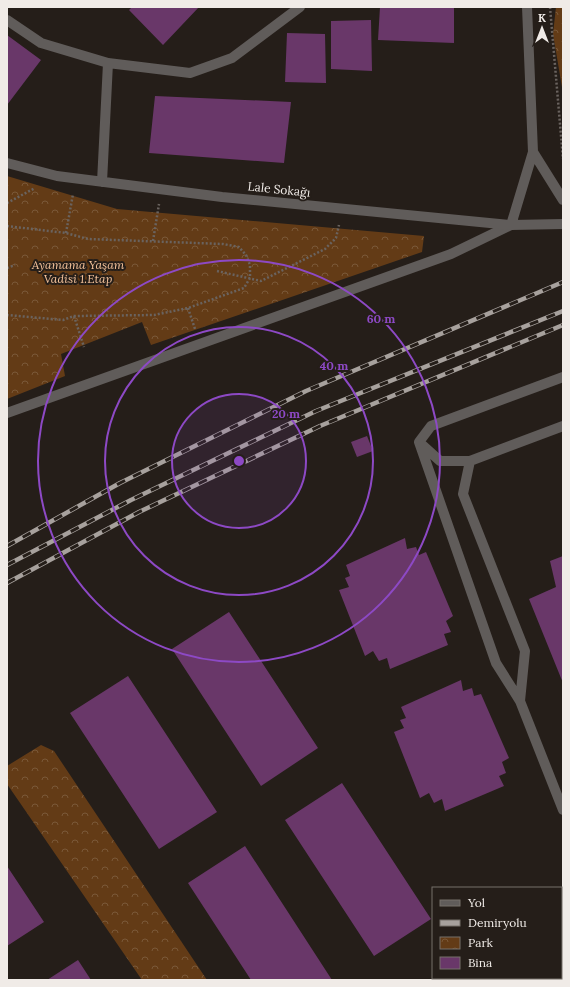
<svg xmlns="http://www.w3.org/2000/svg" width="570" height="987" viewBox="0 0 570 987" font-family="Lora,serif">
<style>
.park{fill:url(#park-crowns)}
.building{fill:#693769}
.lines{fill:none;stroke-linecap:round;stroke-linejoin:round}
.path{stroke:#6a635f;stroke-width:2.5;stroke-dasharray:2 2;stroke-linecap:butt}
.lane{stroke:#605c5a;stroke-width:10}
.street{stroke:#605c5a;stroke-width:10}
.rail-casing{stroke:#a7a19d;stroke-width:4.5}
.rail{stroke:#251e19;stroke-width:3;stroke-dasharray:9;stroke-linecap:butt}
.ring{fill:none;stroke:#8d49c5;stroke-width:2}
.labels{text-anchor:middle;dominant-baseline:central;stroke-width:4;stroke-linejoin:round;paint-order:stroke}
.street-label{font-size:12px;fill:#f0ebe7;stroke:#251e19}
.park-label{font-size:12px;font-style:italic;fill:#f5c39b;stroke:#251e19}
.centre{fill:#8d49c5;stroke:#251e19;stroke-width:2}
.ring-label{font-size:12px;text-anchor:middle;font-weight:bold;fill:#8d49c5;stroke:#251e19;stroke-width:4;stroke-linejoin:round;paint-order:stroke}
</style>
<defs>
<pattern id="park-crowns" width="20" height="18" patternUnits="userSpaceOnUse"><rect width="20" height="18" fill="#633b16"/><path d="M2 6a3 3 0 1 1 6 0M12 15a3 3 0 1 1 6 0" fill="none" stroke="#7a5838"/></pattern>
</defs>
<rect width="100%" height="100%" fill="#251e19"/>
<!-- park -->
<path class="park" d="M556,7H563V93L553,34Z
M7,176L117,209L424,236L422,252L151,345L142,322L61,354L65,376L7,399Z
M41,745L54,751L207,980H142L7,784V766Z"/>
<!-- building -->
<path class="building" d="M132,7H199L163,45L129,10Z
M380,7H454V43L378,40Z
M371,20L372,71L331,69V21Z
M287,33L325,34L326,83L285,82Z
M7,35L41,60L7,105Z
M155,96L291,102L284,163L149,153Z
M367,436L373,451L357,457L351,442Z
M405,538L407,549L416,547L419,555L426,552L453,616L446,621L451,632L444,634L448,645L390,669L387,658L379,661L373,651L365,656L339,590L349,587L345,578L350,576L346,565Z
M563,556V683L529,599L556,587L550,561Z
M229,612L318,748L261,786L172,649Z
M128,676L217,812L159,849L70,713Z
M461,680L463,691L472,688L474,696L481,694L509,758L502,762L506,773L499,776L504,786L445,811L442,799L434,803L429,793L420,798L394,732L404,728L400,720L406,718L401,707Z
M342,783L431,919L374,956L285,820Z
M245,846L332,980H251L188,883Z
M7,866L44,922L7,946Z
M78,960L91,980H47Z"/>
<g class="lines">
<!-- path -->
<path class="path" d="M550,7L563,159
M7,203L35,188
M7,226L66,233L88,239L223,244L239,247L246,255L250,265V278L244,288L188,308L154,315L74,316L63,320L7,315
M66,233L73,194
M153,241L159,204
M7,268L15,265
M217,271L261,281L325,249L336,238L339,225
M188,308L195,329
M74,316L84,347"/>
<!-- lane -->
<path class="lane" d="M7,413L451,254L511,225"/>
<!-- street -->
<path class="street" d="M7,20L41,43L108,63L190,73L232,58L300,7
M533,152L563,200
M7,163L57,176L222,197L511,225L563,224
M102,182L108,63
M511,225L533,152L527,7
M563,377L431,426L419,442L496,663L520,701L563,810
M419,442L440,461H470
M520,701L525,651L463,494L470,461L563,426"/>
<defs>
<path id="rail" d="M7,546L120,483L306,391L563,282
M7,565L131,500L316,411L563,311
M7,583L139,512L320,426L563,325"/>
</defs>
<!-- rail casing -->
<use href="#rail" class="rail-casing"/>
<!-- rail -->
<use href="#rail" class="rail"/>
</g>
<!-- distance rings -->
<circle cx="239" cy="461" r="67" fill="#8d49c5" fill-opacity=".12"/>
<g class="ring">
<circle cx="239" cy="461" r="67"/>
<circle cx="239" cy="461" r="134"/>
<circle cx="239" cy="461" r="201"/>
</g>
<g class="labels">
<!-- street labels -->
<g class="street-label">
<text transform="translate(279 189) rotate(6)">Lale Sokağı</text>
</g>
<!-- park labels -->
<g class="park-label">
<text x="78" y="264">Ayamama Yaşam<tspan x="78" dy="14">Vadisi 1.Etap</tspan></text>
</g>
</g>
<circle cx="239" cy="461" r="6" class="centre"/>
<g class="ring-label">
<text x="381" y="323">60 m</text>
<text x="334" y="370">40 m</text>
<text x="286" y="418">20 m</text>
</g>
<!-- border -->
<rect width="570" height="987" fill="none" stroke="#f0ebe7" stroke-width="16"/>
<!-- legend -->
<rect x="432" y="887" width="130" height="92" fill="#251e19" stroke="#76706b"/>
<rect x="440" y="900" width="20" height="6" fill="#605c5a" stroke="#76706b"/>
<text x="468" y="907" font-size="12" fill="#f0ebe7">Yol</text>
<rect x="440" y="920" width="20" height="6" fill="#a7a19d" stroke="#76706b"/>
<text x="468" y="927" font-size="12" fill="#f0ebe7">Demiryolu</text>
<rect x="440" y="937" width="20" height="12" fill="url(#park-crowns)" stroke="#76706b"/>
<text x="468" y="947" font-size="12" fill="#f0ebe7">Park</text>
<rect x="440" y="957" width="20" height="12" fill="#693769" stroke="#76706b"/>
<text x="468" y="967" font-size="12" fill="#f0ebe7">Bina</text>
<!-- north arrow -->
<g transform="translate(542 28)" stroke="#251e19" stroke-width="3" paint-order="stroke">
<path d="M0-3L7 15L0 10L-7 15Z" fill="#f0ebe7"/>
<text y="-6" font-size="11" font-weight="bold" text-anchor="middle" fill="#f0ebe7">K</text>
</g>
</svg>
